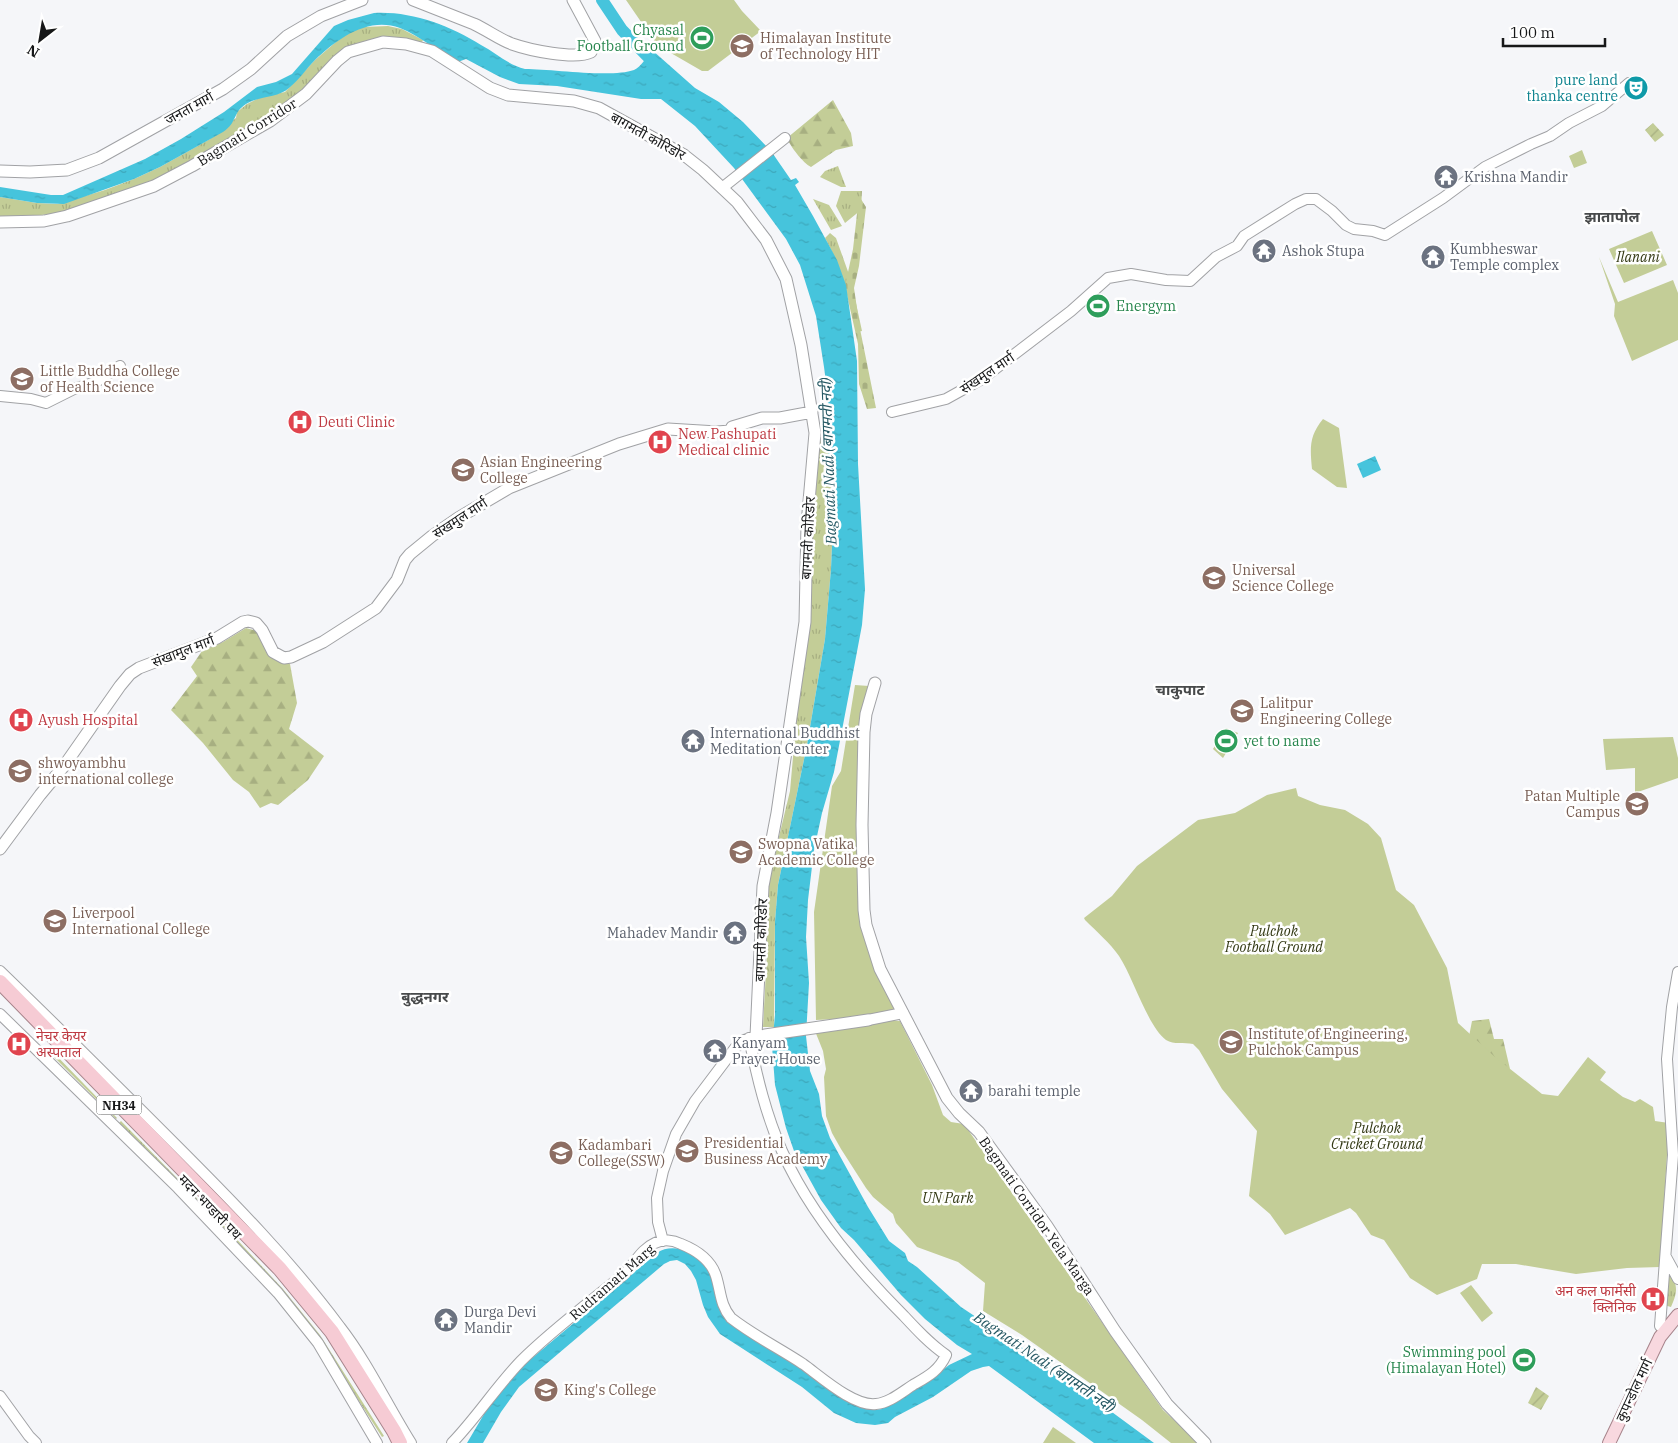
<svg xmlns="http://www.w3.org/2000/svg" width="1678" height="1443" viewBox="0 0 1678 1443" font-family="'IBM Plex Serif','Noto Sans Devanagari',serif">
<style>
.grass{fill:url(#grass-tufts)}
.forest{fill:url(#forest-firs)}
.cemetery{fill:url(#cemetery-stones)}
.park{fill:#c3cd97}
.garden{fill:url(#garden-furrows)}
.water{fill:url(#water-ripples)}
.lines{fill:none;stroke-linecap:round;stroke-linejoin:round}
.river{stroke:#46c4dc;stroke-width:12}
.tertiary-casing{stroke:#a1a2a5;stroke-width:12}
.secondary-casing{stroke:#a1a2a5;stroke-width:13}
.primary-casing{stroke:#a6848b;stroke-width:14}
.trunk-casing{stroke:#a6848b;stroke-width:16}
.tertiary{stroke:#fff;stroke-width:10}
.secondary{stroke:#fff;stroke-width:11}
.primary{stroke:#f8d8df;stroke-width:12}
.trunk{stroke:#f6cbd4;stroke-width:14}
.labels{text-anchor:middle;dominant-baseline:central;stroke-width:5;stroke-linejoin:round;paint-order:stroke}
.shield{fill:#fff;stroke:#5c5d5d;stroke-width:1}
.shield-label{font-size:12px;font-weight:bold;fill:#161718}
.leisure-label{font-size:14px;fill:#27864d;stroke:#fff;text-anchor:end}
.education-label{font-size:14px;fill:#785e54;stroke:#fff;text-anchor:start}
.culture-label{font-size:14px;fill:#0d838f;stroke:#fff;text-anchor:end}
.street-label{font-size:14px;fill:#161718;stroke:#fff}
.worship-label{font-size:14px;fill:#5b616d;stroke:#fff;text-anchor:start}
.park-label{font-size:14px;font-style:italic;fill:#333914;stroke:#fff}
.health-label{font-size:14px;fill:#be3a42;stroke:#fff;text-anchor:start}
.neighbourhood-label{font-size:15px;font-weight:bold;fill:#484a4b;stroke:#fff}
.water-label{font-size:15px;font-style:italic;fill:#265964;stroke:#fff}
</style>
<defs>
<pattern id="grass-tufts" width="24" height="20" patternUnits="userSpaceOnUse" patternTransform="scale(1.25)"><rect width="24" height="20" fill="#c3cd97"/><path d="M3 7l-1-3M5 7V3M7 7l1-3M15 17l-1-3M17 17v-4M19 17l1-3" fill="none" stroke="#a7af81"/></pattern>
<pattern id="forest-firs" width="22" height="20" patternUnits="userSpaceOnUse" patternTransform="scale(1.25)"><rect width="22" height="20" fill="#c3cd97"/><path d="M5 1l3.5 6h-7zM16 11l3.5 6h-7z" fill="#a7af81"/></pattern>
<pattern id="cemetery-stones" width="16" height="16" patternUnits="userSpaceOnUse" patternTransform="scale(1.25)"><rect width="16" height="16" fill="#c3cd97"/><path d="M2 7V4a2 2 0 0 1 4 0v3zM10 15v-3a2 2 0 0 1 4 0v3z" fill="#a7af81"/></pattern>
<pattern id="garden-furrows" width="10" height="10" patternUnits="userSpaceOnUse" patternTransform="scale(1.25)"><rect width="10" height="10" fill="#c3cd97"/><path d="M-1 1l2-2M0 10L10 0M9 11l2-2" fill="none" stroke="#a7af81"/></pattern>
<pattern id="water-ripples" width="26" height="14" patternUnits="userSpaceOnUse" patternTransform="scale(1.25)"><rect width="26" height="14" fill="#46c4dc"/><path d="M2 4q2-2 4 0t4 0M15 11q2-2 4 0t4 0" fill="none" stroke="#3da8bc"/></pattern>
</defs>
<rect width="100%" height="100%" fill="#f5f6f9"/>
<!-- grass -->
<path class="grass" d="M388,26L402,29L423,40L422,42L379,37L360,43L300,92L248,130L155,180L68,212L32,216L0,218V197L37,203L58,204L105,190L134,179L160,167L210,139L236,118L237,112L247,104L261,97L285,92L315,60L337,41L350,32L363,27Z
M838,166L846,187H841L820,177L825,171Z
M841,191H862L861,210L845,223L836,206Z
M813,199L829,205L842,226L831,230Z
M830,233L836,238L851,280L862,331L857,332C849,296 843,271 825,238Z
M827,420L828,450L834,500L831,569L825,639L807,745L778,885L775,922L774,1027H763L767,952L766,903L768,882L790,791L797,712L813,489L823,423Z
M50,1049L117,1118L116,1119L48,1051Z
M121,1121L230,1232L283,1289L320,1335L384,1436L382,1437L318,1337L282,1291L228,1234L119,1123Z
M1669,1270C1678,1286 1678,1291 1671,1307L1664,1305Z"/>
<!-- forest -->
<path class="forest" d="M833,100L851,133L853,146L836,150L811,167C803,163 790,146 787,138Z
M246,628L260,632L272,658L290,664L297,703L289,729L324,756L308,780L278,805L271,803L260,808L249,792L233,780L203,743L171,710L197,676L191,667L202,651L223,642Z
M1489,1019L1494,1039H1503L1510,1069L1465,1057L1472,1021Z"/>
<!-- cemetery -->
<path class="cemetery" d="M859,196L866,207L859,266L854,288L860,329L876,408L867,409L859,384L858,344L845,286L853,249Z"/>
<!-- park -->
<path class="park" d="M626,0H734L742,11L761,31L708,71H702L657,45Z
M1582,150L1587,163L1574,168L1569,156Z
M1652,231L1667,265L1624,283L1609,249Z
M1599,257L1618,302L1673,280L1678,293V340L1632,361L1614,316L1615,304Z
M1323,419L1339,428L1347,488L1337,487L1312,469C1310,448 1309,436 1323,419Z
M855,685L869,686L865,934L894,1009L875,1017L816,1020L814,912L832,786L841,771Z
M1226,728L1238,733L1223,758L1213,749Z
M1673,737L1678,758V778L1635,793V768L1606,770L1603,739Z
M1296,788L1298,796L1320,805L1345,810L1368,824L1381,838L1396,890L1414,905L1447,968L1458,1023L1495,1057L1542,1094L1558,1096L1588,1057L1606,1072L1600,1080L1623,1097L1635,1102L1640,1099L1653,1107L1655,1121L1669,1123L1660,1267L1627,1268L1576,1274L1516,1264H1482L1477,1279L1437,1295L1410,1278L1384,1240L1371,1235L1356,1213L1350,1208L1285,1235L1270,1214L1249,1196L1257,1131L1222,1089L1199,1050L1193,1044C1184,1042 1174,1045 1166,1040C1148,1027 1133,977 1119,956C1110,943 1097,932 1085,920L1084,918L1112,896L1137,866L1198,820L1235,813L1267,795Z
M886,1020L900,1021L932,1085L943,1115L951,1122L964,1124L1163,1410L1199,1443H1171L1142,1420L1022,1335L983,1311L985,1283L958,1262L917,1247L896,1223L893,1214L873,1197L866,1188L841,1149L832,1133L826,1116L824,1077L826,1069L823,1051L815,1031Z
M1471,1285L1493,1313L1482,1322L1460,1293Z
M1053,1427L1076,1443H1043Z"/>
<!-- garden -->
<path class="garden" d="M1653,123L1664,135L1655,142L1645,130Z
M1536,1387L1549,1396L1541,1410L1528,1403Z"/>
<!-- water -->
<path class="water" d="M374,13C411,11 449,25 481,45C496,53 508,65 525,69C552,69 611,78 634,70C641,67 647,56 652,50L695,88L719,102L743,122L771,151L791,180L796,178L799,182L795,185L813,216L837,260L846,285L857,361L858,464L865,589L862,625L856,657L834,772L822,813L814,850L808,900L806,937L809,983L806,1036L810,1071L819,1094L822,1116L830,1138L868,1207L889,1241L905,1253L908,1261L917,1267L961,1307L1048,1365L1154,1443H1094L989,1366L983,1367L971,1371L933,1397L895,1417L888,1423L875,1425L856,1423L834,1413L802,1387L720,1334L708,1317L703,1305L696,1280L691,1271L685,1264L677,1260L670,1261L664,1264L519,1387L501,1412L483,1443H467L490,1404L525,1364L657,1253C673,1242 695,1252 706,1266C715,1277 717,1297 721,1310L874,1410L882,1409V1406L934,1377L949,1365L972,1354L957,1345L925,1319L901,1295L854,1240L841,1228L821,1200L794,1151L786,1128L775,1085L772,1046L775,1015V922L778,885L807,745L825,639L831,569L834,500L828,450L827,420L828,397L824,367L816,316L800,265L786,239L734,168L695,126L661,99H641L557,86L519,84L500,77L466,59L455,63C438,51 420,36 400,28C368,16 337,39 315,60C306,69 299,80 289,88C278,98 259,96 246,104C232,113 238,122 223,132L160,167L134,179L64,204L37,203L0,197V187L51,195H63L145,159L181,139L224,112L257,87L276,82L292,74L334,26L348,20Z
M1375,456L1381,470L1363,478L1357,464Z"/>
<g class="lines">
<!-- river -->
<path class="river" d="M602,0L622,30L658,67"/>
<defs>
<path id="tertiary" d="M722,188L785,138
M0,396L31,399L46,403L74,389L96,382L120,366
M892,412L946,399L982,379L1071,311L1108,278L1131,274L1166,280L1190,281L1216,257L1237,246L1244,236L1295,204L1306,199H1316L1332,211L1346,225L1354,229L1373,231L1385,235L1443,198L1485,167L1531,144L1550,136L1569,123L1602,106L1629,83
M0,971C59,1028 117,1086 175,1144C233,1202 291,1261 340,1327C368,1363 387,1405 411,1443
M0,1014L178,1188L278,1293L318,1343L377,1443
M868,1020L903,1013
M663,1241L658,1222L657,1198L663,1171L676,1134L695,1101L735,1048L744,1040L754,1037
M1666,1257L1678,1279
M1660,1326L1673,1155L1667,1059L1672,1007L1678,972
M0,1396L29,1436L36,1443
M452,1443C477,1417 496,1387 521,1361C552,1330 589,1303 623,1275C634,1265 641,1249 655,1243C663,1239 673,1240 681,1244C696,1250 711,1260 716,1276C721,1292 720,1305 731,1318C754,1336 779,1348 803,1364C820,1376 854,1407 876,1404C889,1403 902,1392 913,1385C927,1377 939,1371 946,1355C930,1344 917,1330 904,1316C858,1270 809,1212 782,1151C766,1115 757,1077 749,1038"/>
<path id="secondary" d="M413,0C433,8 454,16 474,24C487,30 499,39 512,44C529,50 575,60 591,52L595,41L573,0
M0,171L30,172L67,170L99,158L223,89L251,69L287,36L321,16L362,0
M0,222L44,221L67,216L154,186L192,166L270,121L306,94L337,61L348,52L383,42L406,44L432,51L490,88L508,95L574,101L599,108L684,155L703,170L737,202L766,240L786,279L801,345L815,433L807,524L805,622L777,813L763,886L756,1036
M875,683L866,714L864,732L862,825L864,910L866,925L880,969L947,1098L959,1113L979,1132L1047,1226L1115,1331L1167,1404L1205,1443
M0,849L40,795L64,766L120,686L130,674L139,668L217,638L243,622L248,621L256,623L262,630L273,652L284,658L291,657L323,642L376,608L397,580L405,560L410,554L432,536L458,518L509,488L619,444L668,429L717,432L730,431L732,427L762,418H780L812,412
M765,1035L868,1020"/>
<path id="primary" d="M1609,1443L1660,1337L1678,1315"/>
<path id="trunk" d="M0,982L280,1269L332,1332L394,1431L400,1443"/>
</defs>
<!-- tertiary casing -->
<use href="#tertiary" class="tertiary-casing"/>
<!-- secondary casing -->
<use href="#secondary" class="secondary-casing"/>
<!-- primary casing -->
<use href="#primary" class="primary-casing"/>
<!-- trunk casing -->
<use href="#trunk" class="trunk-casing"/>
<!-- tertiary -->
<use href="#tertiary" class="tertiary"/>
<!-- secondary -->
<use href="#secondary" class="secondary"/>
<!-- primary -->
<use href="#primary" class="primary"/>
<!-- trunk -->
<use href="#trunk" class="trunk"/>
</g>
<!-- icons -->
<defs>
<symbol id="stadium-disc" viewBox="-11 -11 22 22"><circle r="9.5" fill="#2e9e5b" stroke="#fff"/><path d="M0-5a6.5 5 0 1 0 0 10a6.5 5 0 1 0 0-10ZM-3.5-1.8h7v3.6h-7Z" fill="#fff"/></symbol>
<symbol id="university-disc" viewBox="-11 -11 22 22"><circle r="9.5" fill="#8d6e63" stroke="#fff"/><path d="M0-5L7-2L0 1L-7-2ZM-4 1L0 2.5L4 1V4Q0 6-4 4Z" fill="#fff"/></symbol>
<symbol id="theatre-disc" viewBox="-11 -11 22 22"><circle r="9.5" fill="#0f9aa8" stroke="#fff"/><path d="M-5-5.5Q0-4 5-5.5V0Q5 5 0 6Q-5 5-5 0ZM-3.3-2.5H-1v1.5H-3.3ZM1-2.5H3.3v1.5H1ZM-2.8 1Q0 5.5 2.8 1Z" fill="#fff"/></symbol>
<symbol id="temple-disc" viewBox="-11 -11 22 22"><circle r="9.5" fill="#6b7280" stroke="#fff"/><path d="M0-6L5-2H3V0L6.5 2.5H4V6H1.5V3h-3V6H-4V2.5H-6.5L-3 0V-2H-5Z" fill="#fff"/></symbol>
<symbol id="hospital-disc" viewBox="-11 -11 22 22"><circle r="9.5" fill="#e0444e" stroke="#fff"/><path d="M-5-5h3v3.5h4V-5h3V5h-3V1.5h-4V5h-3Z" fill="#fff"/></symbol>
</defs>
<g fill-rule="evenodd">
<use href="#stadium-disc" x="688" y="24" width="28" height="28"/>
<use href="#university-disc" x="728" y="32" width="28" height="28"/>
<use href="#theatre-disc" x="1622" y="74" width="28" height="28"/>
<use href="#temple-disc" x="1432" y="163" width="28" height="28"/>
<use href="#temple-disc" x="1250" y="237" width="28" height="28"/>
<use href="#temple-disc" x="1419" y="243" width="28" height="28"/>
<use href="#stadium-disc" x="1084" y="292" width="28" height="28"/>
<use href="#university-disc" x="8" y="365" width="28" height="28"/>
<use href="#hospital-disc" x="286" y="408" width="28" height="28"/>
<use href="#hospital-disc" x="646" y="428" width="28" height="28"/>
<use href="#university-disc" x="449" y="456" width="28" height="28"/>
<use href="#university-disc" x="1200" y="564" width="28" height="28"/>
<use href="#university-disc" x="1228" y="697" width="28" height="28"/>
<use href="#hospital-disc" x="7" y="706" width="28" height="28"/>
<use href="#temple-disc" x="679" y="727" width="28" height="28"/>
<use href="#stadium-disc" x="1212" y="727" width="28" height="28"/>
<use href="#university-disc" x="6" y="757" width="28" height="28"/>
<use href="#university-disc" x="1623" y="790" width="28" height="28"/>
<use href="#university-disc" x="727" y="838" width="28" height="28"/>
<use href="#university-disc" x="41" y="907" width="28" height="28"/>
<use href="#temple-disc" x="721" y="919" width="28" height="28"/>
<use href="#university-disc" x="1217" y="1028" width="28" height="28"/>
<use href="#hospital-disc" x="5" y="1030" width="28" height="28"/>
<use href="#temple-disc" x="701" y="1037" width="28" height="28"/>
<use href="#temple-disc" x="957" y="1077" width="28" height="28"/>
<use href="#university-disc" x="673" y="1137" width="28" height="28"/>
<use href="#university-disc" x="547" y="1139" width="28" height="28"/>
<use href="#hospital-disc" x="1639" y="1285" width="28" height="28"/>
<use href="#temple-disc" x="432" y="1306" width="28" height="28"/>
<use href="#stadium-disc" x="1510" y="1346" width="28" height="28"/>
<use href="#university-disc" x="532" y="1376" width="28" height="28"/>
</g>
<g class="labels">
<!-- shield labels -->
<rect class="shield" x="96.5" y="1095.5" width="45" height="19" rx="4"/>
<g class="shield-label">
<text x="119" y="1105">NH34</text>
</g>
<!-- leisure labels -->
<g class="leisure-label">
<text x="684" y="30">Chyasal<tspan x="684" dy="16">Football Ground</tspan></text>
<text x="1116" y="306" text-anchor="start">Energym</text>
<text x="1244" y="741" text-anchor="start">yet to name</text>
<text x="1506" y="1352">Swimming pool<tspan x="1506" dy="16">(Himalayan Hotel)</tspan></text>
</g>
<!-- education labels -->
<g class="education-label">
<text x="760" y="38">Himalayan Institute<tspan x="760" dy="16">of Technology HIT</tspan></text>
<text x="40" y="371">Little Buddha College<tspan x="40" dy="16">of Health Science</tspan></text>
<text x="480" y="462">Asian Engineering<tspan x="480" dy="16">College</tspan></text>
<text x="1232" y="570">Universal<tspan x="1232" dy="16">Science College</tspan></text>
<text x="1260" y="703">Lalitpur<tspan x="1260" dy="16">Engineering College</tspan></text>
<text x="38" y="763">shwoyambhu<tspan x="38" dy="16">international college</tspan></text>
<text x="1620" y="796" text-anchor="end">Patan Multiple<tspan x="1620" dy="16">Campus</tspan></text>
<text x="758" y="844">Swopna Vatika<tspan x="758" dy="16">Academic College</tspan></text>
<text x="72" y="913">Liverpool<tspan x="72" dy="16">International College</tspan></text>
<text x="1248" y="1034">Institute of Engineering,<tspan x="1248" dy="16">Pulchok Campus</tspan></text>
<text x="704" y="1143">Presidential<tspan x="704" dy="16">Business Academy</tspan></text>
<text x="578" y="1145">Kadambari<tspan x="578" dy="16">College(SSW)</tspan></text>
<text x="564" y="1390">King's College</text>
</g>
<!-- culture labels -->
<g class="culture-label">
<text x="1618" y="80">pure land<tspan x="1618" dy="16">thanka centre</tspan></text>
</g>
<!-- street labels -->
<g class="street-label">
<text transform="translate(189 108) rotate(-29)">जनता मार्ग</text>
<text transform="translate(247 132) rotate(-32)">Bagmati Corridor</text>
<text transform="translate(648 136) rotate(29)">बागमती कोरिडोर</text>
<text transform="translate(987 373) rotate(-34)">संखमुल मार्ग</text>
<text transform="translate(460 518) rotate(-33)">संखमुल मार्ग</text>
<text transform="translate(808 538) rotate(-87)">बागमती कोरिडोर</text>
<text transform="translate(183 651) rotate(-21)">संखामुल मार्ग</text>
<text transform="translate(761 940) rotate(-88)">बागमती कोरिडोर</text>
<text transform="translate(210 1207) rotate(46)">मदन भण्डारी पथ</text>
<text transform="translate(1037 1216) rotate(55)">Bagmati Corridor Yela Marga</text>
<text transform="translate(612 1282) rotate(-41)">Rudramati Marg</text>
<text transform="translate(1634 1390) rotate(-65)">कुपन्डोल मार्ग</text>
</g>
<!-- worship labels -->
<g class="worship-label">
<text x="1464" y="177">Krishna Mandir</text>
<text x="1450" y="249">Kumbheswar<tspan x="1450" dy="16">Temple complex</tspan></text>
<text x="1282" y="251">Ashok Stupa</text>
<text x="710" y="733">International Buddhist<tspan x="710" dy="16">Meditation Center</tspan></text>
<text x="718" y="933" text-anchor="end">Mahadev Mandir</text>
<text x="732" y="1043">Kanyam<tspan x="732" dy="16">Prayer House</tspan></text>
<text x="988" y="1091">barahi temple</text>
<text x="464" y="1312">Durga Devi<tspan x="464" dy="16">Mandir</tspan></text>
</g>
<!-- park labels -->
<g class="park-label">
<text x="1638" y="257">Ilanani</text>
<text x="1274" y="931">Pulchok<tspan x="1274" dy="16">Football Ground</tspan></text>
<text x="1377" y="1128">Pulchok<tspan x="1377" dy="16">Cricket Ground</tspan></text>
<text x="948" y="1198">UN Park</text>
</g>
<!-- health labels -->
<g class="health-label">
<text x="318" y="422">Deuti Clinic</text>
<text x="678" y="434">New Pashupati<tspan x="678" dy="16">Medical clinic</tspan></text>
<text x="38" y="720">Ayush Hospital</text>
<text x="36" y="1036">नेचर केयर<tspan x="36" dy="16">अस्पताल</tspan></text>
<text x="1636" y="1291" text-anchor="end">अन कल फार्मेसी<tspan x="1636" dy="16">क्लिनिक</tspan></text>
</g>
<!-- neighbourhood labels -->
<g class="neighbourhood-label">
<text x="1612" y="216">झातापोल</text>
<text x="1180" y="689">चाकुपाट</text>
<text x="425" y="996">बुद्धनगर</text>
</g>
<!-- water labels -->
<g class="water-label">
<text transform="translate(828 461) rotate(-92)">Bagmati Nadi (बागमती नदी)</text>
<text transform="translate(1045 1362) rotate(34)">Bagmati Nadi (बागमती नदी)</text>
</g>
</g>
<!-- north arrow -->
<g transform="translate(40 40) rotate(211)" stroke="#ffffff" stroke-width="4" paint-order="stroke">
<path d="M0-4L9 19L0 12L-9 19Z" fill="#161718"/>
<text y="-8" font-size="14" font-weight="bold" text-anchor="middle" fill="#161718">N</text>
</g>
<!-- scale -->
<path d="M1503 38v8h102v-8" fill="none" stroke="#161718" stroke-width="2.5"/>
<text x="1510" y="38" font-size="15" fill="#161718" stroke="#ffffff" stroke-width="4" paint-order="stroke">100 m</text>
</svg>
